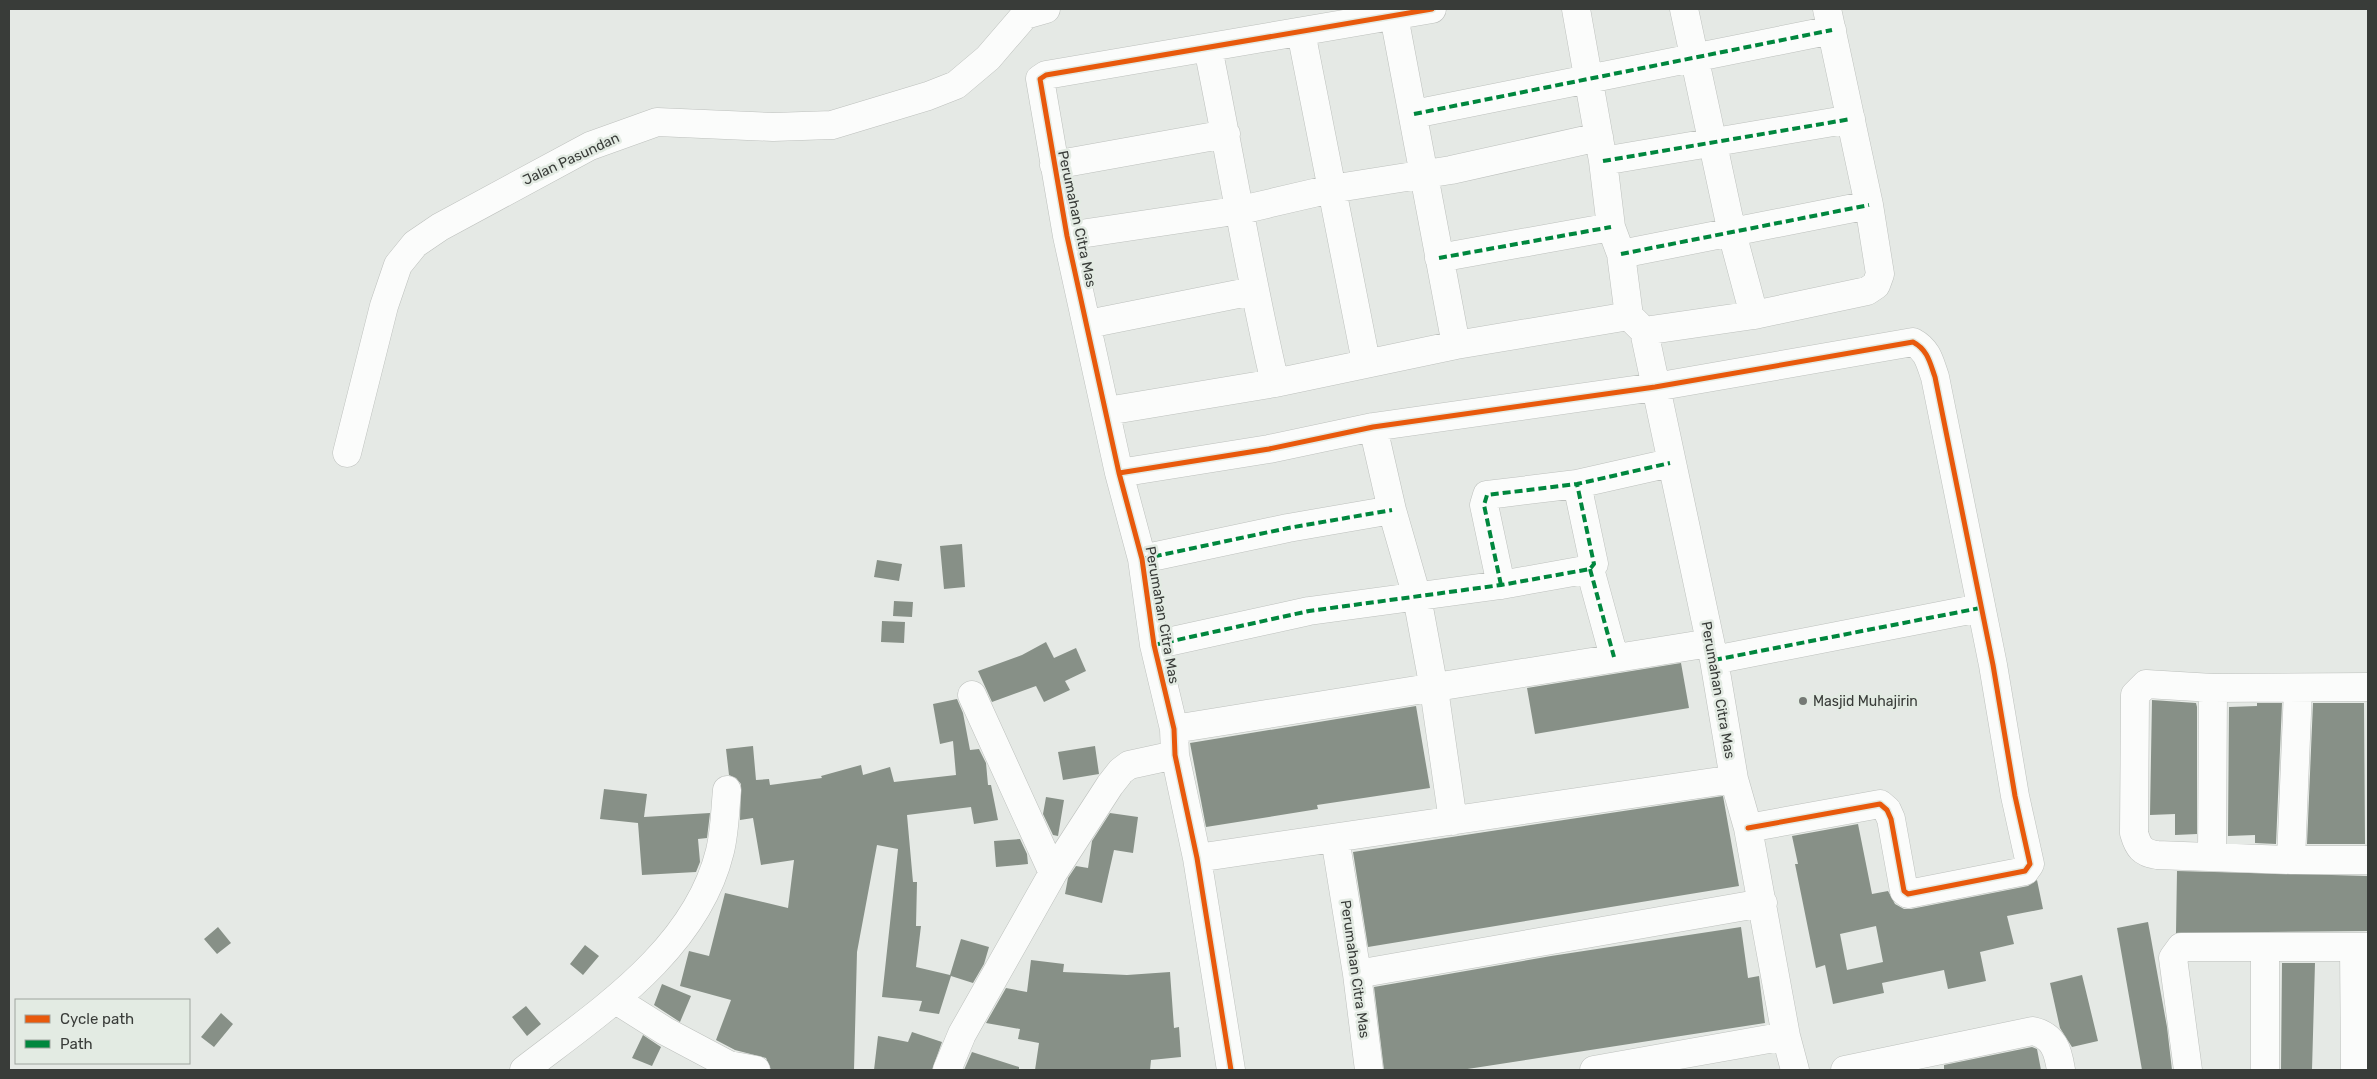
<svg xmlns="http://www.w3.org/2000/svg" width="2377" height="1079" viewBox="0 0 2377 1079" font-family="Rubik,sans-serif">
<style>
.building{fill:#879087;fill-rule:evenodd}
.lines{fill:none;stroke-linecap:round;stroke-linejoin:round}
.minor-casing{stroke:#bdc0bd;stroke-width:29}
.minor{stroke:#fbfcfb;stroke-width:28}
.quiet{stroke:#00873e;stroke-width:4;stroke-dasharray:8 4;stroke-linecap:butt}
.cycleway-casing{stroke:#e3ebe3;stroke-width:8}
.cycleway{stroke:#e8590c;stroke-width:5}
.poi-dot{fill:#757975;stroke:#e3ebe3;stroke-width:2}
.labels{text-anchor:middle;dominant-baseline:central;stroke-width:5;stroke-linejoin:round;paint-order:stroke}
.street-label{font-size:14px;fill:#393c39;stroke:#e3ebe3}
.poi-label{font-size:14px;fill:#393c39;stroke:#e3ebe3;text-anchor:start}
</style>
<rect width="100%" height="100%" fill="#e5e9e5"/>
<!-- building -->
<path class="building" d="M962,544L965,587L944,589L940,546Z
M877,560L902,564L899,581L874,577Z
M894,601L913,602L912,617L893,616Z
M882,621L905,622L904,643L881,642Z
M1046,642L1054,658L1076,648L1086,671L1065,681L1070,690L1044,702L1036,686L992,702L978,671L1022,655Z
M1681,663L1689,708L1535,734L1527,688Z
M957,699L963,713L970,750L979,749L986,763L988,785H991L998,820L974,824L971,807L907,815L913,882H917L916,926H921L916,967L950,975L961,939L989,947L984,964L973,983L951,976L939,1014L919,1011L922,1001L882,997L898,849L877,845L857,952L854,1070H771L766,1058L735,1050L716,1040L731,1000L680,986L689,951L709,956L725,893L788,908L794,860L761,865L753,818L740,820L741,784L736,778L729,775L726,749L753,746L756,780L769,779L770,785L822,778L821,776L861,765L863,775L890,767L894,782L956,775L953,741L940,744L933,704Z
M2152,700L2196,703L2197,707V834L2175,835V814L2150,815Z
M2257,703H2282L2276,844L2255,843V835L2228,836L2229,707L2257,706Z
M2313,703H2364L2365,844H2307Z
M1416,706L1430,788L1317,805L1318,809L1206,827L1190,743Z
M1095,746L1099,774L1063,780L1058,752Z
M604,789L647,794L644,817L710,813L707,838L698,839L700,862L696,872L642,875L638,823L600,819Z
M1723,796L1739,886L1368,947L1353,852Z
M1046,797L1064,800L1058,836L1053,835L1043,814Z
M1110,813L1138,817L1133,853L1114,850L1102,903L1065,894L1068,878L1076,866L1088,868L1092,841Z
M1858,824L1872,894L1888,891L1895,904L1904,909H1911L2028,886L2037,880L2043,909L2007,916L2014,944L1980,952L1986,981L1948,989L1944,970L1882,983L1884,993L1833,1004L1825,965L1816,968L1795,864H1798L1792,836ZM1876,926L1883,962L1847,970L1840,934Z
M1020,839L1027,854L1028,864L996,867L994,841Z
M2177,871L2368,876V931L2176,933Z
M2148,922L2167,1027L2172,1070H2142L2117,928Z
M218,927L231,943L217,954L204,939Z
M1741,927L1748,978L1759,976L1765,1023L1461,1070H1384L1374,987L1551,956Z
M585,945L599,956L583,975L570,964Z
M1031,960L1064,964L1063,972L1127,975L1170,972L1174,1028L1179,1027L1181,1057L1151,1060L1150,1070H1035L1039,1043L1018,1039L1020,1029L986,1023L1006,988L1027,992Z
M2282,963H2315L2312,1070H2281Z
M2082,975L2098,1041L2072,1047L2060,1028L2050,983Z
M662,984L691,996L680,1022L654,1005Z
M526,1006L541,1024L527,1036L512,1017Z
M221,1013L233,1024L214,1047L201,1037Z
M912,1032L942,1042L932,1070H874L878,1036L908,1042Z
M643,1035L661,1047L652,1066L632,1058Z
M2032,1047L2037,1049L2041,1070H1944V1065Z
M972,1052L1019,1067V1070H964Z"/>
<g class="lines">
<defs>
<path id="minor" d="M1576,9L1603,161L1611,227L1621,254L1629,316
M1684,9L1732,233L1754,315
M1394,16L1456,345
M1301,32L1366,362
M1208,48C1231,160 1249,272 1275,383
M1414,114L1832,30
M1603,161L1851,119
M1054,165L1226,134
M1067,236L1241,210L1331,189L1451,170L1599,137
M1621,254L1869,205
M1439,258L1611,227
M1629,316L1644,331L1714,660L1734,779L1748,828L1786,1036L1795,1070
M1088,324L1253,291
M1644,331L1754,315L1867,291L1876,285L1880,274L1869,205L1827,9
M1107,411L1275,383L1456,345L1629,316
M1373,427L1392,510L1417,597L1434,689L1453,821
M347,453L384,306L398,265L415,244L440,227L590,146L657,122L773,127L832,125L928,96L956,85L988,58L1025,15L1046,9
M1119,473L1269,449L1373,427L1655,387L1913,342C1928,350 1930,363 1935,377L1993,665L2015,796L2030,864L2025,871L1908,894L1904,891L1891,819L1887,810L1880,804L1748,828
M1142,559L1288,528L1392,510
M1590,569L1614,657
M1501,585L1484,505L1487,495L1577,484L1670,463
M1154,645L1309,611L1501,585L1590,569L1594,564L1577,484
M1714,660L1980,608
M2368,687L2213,688L2146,684L2135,695L2134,833C2138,847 2142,853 2157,855L2291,860H2368
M972,695L1053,873
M1174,729L1710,643
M1335,838L1357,974L1369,1070
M2212,857L2213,688
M1197,858L1734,779
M2291,860L2298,689
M2265,947V1070
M2354,947L2355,1070
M1357,974L1763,903
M616,1000L665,1031L729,1065L756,1070
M524,1070C599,1012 696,950 720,851C725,831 725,810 727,790
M947,1070L962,1034L1053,873L1110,785L1121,771L1129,765L1175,755
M1231,1070L1197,858L1175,755L1174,729L1154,645L1142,559L1119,473L1067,236L1040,79L1046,75L1432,9
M1594,1070L1786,1036
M1845,1070L2033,1031C2054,1036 2058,1051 2061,1070
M2188,1070L2173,958L2181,947H2368"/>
</defs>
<!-- minor casing -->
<use href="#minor" class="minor-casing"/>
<!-- minor -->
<use href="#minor" class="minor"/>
<!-- quiet -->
<path class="quiet" d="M1414,114L1832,30
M1603,161L1851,119
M1621,254L1869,205
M1439,258L1611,227
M1142,559L1288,528L1392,510
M1590,569L1614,657
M1501,585L1484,505L1487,495L1577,484L1670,463
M1154,645L1309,611L1501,585L1590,569L1594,564L1577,484
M1714,660L1980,608"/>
<defs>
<path id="cycleway" d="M1119,473L1269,449L1373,427L1655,387L1913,342C1928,350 1930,363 1935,377L1993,665L2015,796L2030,864L2025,871L1908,894L1904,891L1891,819L1887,810L1880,804L1748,828
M1231,1070L1197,858L1175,755L1174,729L1154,645L1142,559L1119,473L1067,236L1040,79L1046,75L1432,9"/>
</defs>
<!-- cycleway casing -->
<use href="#cycleway" class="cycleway-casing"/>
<!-- cycleway -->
<use href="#cycleway" class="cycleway"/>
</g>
<!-- markers -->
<circle class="poi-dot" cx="1803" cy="701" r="5"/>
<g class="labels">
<!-- street labels -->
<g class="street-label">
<text transform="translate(571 159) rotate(-25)">Jalan Pasundan</text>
<text transform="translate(1077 219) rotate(78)">Perumahan Citra Mas</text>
<text transform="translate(1162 615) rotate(80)">Perumahan Citra Mas</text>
<text transform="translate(1718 690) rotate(80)">Perumahan Citra Mas</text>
<text transform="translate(1355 969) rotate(82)">Perumahan Citra Mas</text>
</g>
<!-- poi labels -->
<g class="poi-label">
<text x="1813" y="701">Masjid Muhajirin</text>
</g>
</g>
<!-- border -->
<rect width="2377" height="1079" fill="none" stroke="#393c39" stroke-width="20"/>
<!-- legend -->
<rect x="15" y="999" width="175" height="65" fill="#e3ebe3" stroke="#9fa59f"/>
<rect x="25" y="1015" width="25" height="8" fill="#e8590c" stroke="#9fa59f"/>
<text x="60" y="1024" font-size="15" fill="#393c39">Cycle path</text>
<rect x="25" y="1040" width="25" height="8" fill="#00873e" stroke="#9fa59f"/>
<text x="60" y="1049" font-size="15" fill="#393c39">Path</text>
</svg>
